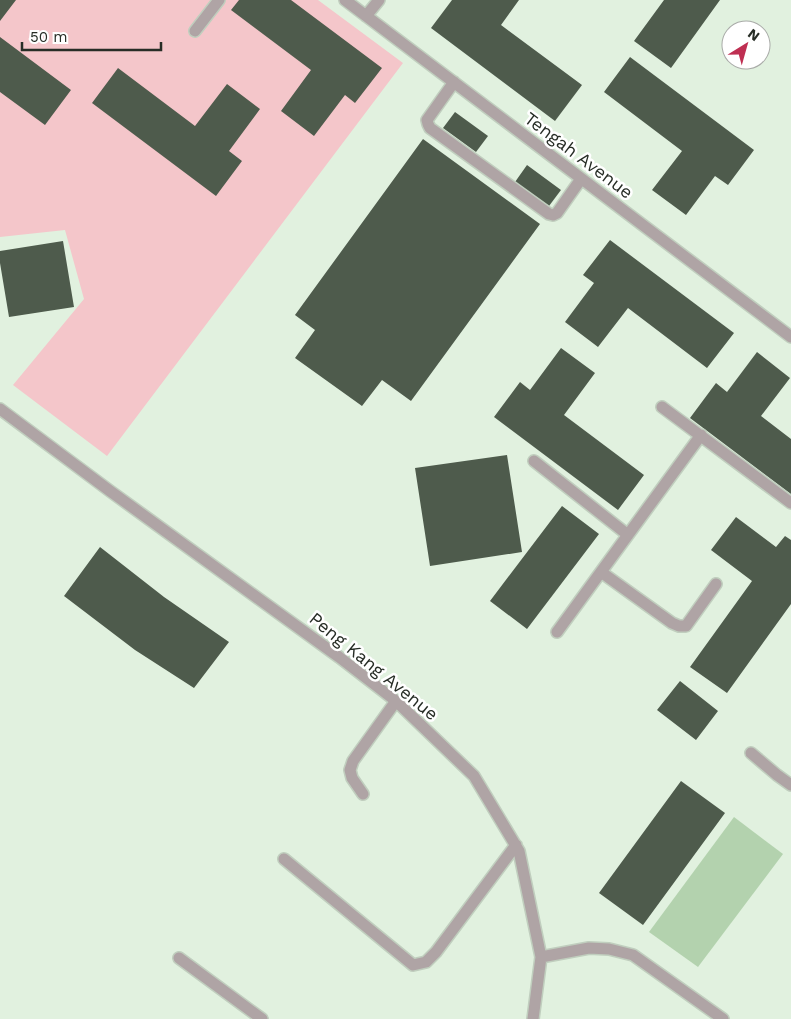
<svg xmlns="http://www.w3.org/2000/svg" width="791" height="1019" viewBox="0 0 791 1019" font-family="'Work Sans',sans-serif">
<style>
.green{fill:#f4c6ca}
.water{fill:#b3d2ae}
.building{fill:#4e5b4c}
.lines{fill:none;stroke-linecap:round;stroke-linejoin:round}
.lane-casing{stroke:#c0cebe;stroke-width:14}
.lane{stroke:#afa4a5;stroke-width:11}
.labels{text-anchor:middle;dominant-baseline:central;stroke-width:5;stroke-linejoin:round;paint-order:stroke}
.street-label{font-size:18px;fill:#272d26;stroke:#fff}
</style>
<rect width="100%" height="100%" fill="#e1f1df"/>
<!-- green -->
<path class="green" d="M0,0H318L403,63L107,456L13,385L84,299L65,230L0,237Z"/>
<!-- water -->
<path class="water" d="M734,817L783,854L698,967L649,932Z"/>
<!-- building -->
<path class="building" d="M0,0H16L0,21Z
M239,0H291L382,68L355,103L345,95L314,136L281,111L311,70L231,10Z
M452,0H519L501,25L582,85L555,121L431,28Z
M664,0H720L671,68L634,41Z
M0,37L71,90L45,125L0,92Z
M630,57L754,150L728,185L715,176L686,215L652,190L682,151L604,92Z
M118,68L195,126L227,84L260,109L229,151L242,161L216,196L92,103Z
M455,112L488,136L476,152L443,128Z
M423,139L540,224L411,401L382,380L362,406L295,358L315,330L295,315Z
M527,165L561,190L549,206L515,182Z
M610,240L734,333L707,368L628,308L598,347L565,322L594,283L583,275Z
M63,241L74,307L9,317L0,263V251Z
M561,348L595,373L564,415L644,475L618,510L494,417L520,382L530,390Z
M757,352L790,378L761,416L791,439V494L690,418L716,383L727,392Z
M507,455L522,552L430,566L415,468Z
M562,506L599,534L527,629L490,601Z
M736,517L776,547L785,536L791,540V604L727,693L690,667L752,581L711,550Z
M100,547L164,597L229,642L194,688L135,650L64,596Z
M680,681L718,711L696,740L657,710Z
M681,781L725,813L643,925L599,893Z"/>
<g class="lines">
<defs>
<path id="lane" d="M345,0L791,337
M366,16L379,0
M195,31L219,0
M454,82L427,120L428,124L430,128L549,214L553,215L557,213L581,179
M662,407L791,503
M0,409L110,491L339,657L396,701L474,776L519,851L541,957L533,1019
M534,461L628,535
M601,572L672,623L679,626H686L716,584
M557,632L701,435
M751,753L777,775L791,785
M363,794L352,778L350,770L353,761L396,701
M284,859L413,965L426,962L436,952L516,845
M541,957L589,948L609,949L633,955L723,1019
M179,958L262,1019"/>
</defs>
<!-- lane casing -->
<use href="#lane" class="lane-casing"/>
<!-- lane -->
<use href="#lane" class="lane"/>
</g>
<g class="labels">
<!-- street labels -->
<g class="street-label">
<text transform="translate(579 155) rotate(37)">Tengah Avenue</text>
<text transform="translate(374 666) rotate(39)">Peng Kang Avenue</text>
</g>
</g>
<!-- north arrow -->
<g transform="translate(746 45) rotate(37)"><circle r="24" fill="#ffffff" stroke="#a9aba8"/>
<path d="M0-4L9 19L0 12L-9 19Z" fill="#bf2f52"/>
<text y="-8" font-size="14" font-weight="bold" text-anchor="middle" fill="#272d26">N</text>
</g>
<!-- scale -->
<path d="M22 42v8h139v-8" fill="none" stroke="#272d26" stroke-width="2.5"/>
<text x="30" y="42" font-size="15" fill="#272d26" stroke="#ffffff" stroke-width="4" paint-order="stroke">50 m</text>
</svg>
